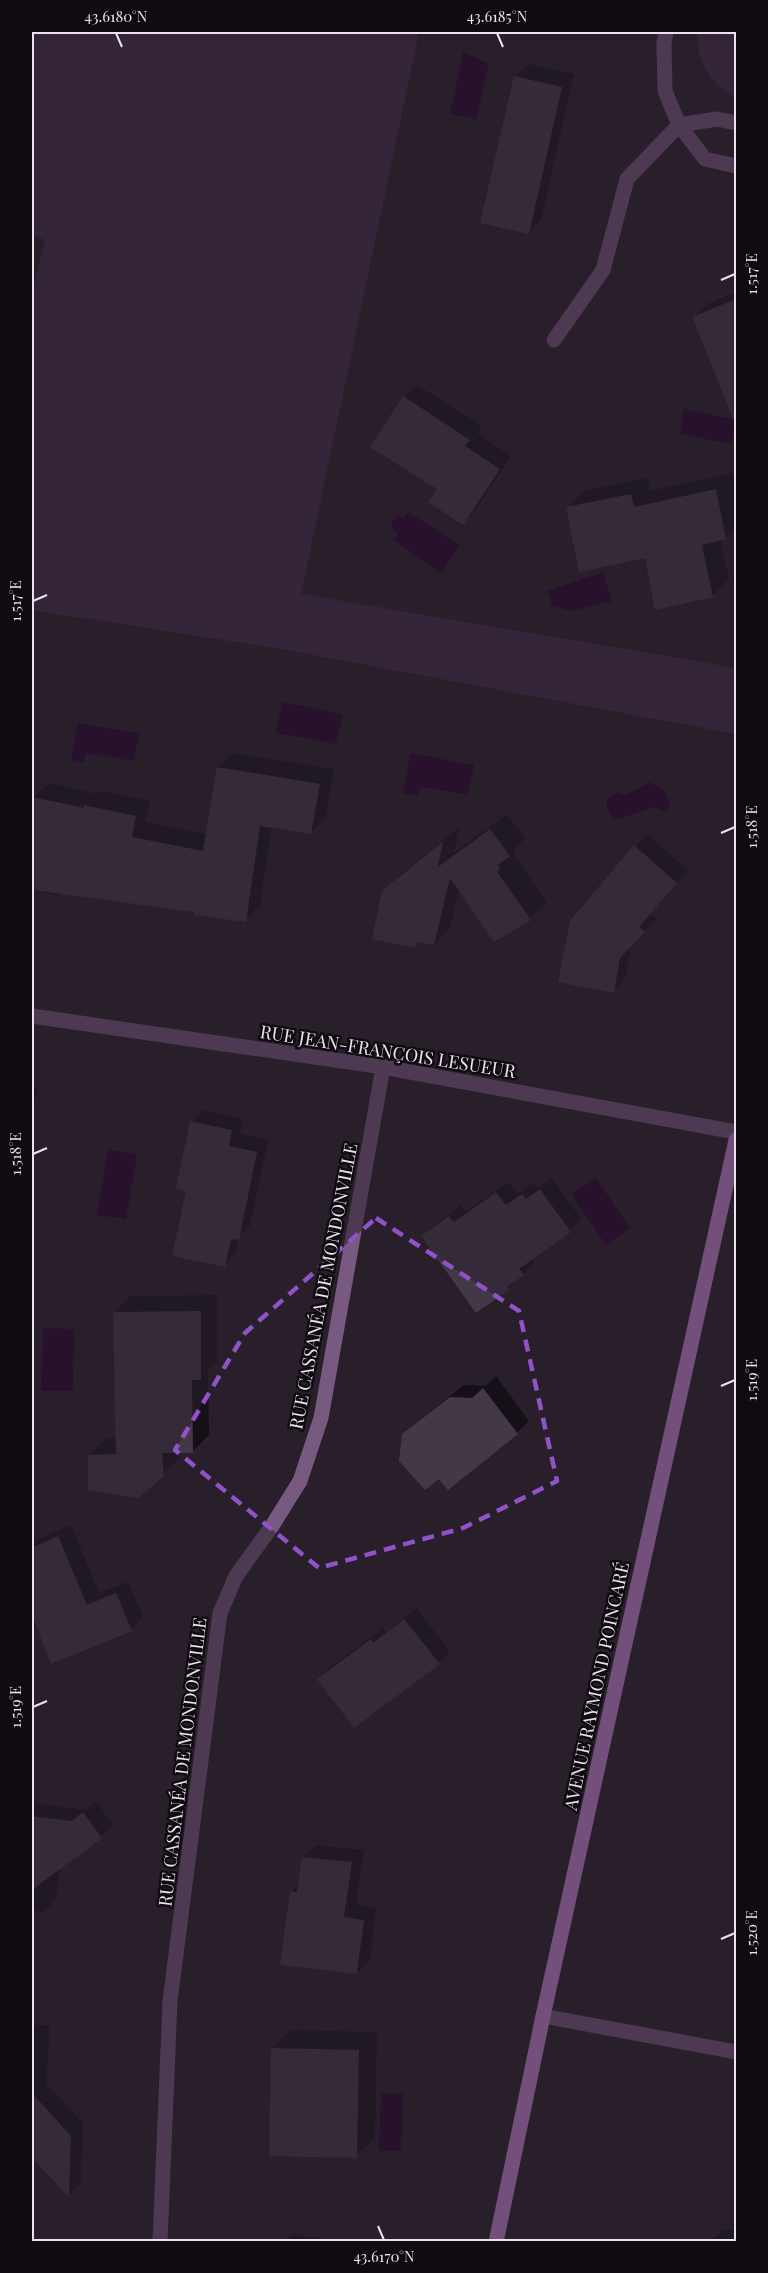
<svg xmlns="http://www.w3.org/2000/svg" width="768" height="2273" viewBox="0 0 768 2273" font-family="'Playfair Display',serif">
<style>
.green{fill:#442d4a}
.water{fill:#25002e}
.shadow{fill:#0007}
.building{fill:#433946}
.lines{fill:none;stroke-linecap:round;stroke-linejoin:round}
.minor{stroke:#785980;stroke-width:15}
.major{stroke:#cd8dde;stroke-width:15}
.marked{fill:none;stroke:#9151c8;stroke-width:4.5;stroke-dasharray:12 8;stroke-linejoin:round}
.ticks{fill:none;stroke:#ebe4ed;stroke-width:2}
.labels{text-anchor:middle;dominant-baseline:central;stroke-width:5;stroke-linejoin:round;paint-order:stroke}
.street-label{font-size:18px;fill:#ebe4ed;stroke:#0f0b10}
.neatline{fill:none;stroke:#ebe4ed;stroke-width:2}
.ticks-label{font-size:15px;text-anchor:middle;fill:#ebe4ed}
</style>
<rect width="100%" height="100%" fill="#291f2b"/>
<!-- green -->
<path class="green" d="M32,32H419L301,594L736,668V734L281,649L32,610V295L45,240L32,235Z
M698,32H736V98C711,84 696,62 698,32Z"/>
<!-- water -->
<path class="water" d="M463,52L489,64L476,119L450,114Z
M684,409L736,420L731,444L680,434Z
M408,512L460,545L441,574L392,539L398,535L393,530L391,521L399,516L404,518Z
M603,572L612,601L571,611L552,605L547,591Z
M282,702L343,714L336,744L276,733Z
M78,723L139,733L134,761L86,753L84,762L71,760Z
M410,753L474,765L468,795L420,787L418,796L403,793Z
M650,782L663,789L670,802L666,812L653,807L618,820C609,817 606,809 607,800L616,792L626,795Z
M108,1149L137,1155L126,1219L97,1215Z
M596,1178L630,1228L606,1245L571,1194Z
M43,1328L74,1329L73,1391H41Z
M381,2094H403L401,2151H379Z"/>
<!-- shadow -->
<path class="shadow" d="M528,64L574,74L541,220L528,233L515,77Z
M736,292V357L714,366L694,317L707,304Z
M417,385L482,426L477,433L511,456L475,511L463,523L439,489L404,397Z
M733,473L736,493V527L725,538L720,539L729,579L712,596L567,508L584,491L648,478L650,491Z
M233,753L334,769L326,817L311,832L272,826L260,906L245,921L196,911L61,893L58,895L32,891V797L50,783L97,794L100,791L150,801L145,822L207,834L218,767Z
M507,814L525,838L515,849L516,851L513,854L547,902L530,919L494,940L459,889L450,927L434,944L420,941L414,946L383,892L401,874L459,827L454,853Z
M647,834L688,870L650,915L656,919L631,945L625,979L613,991L571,922Z
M32,1086L39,1092L32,1102Z
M204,1110L243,1119L240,1134L268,1140L250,1226L239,1237L236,1253L224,1265L188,1190L192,1122Z
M552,1178L581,1219L570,1230L531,1258L534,1262L508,1289L423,1236L435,1225L461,1205L466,1212L508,1182L518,1194L534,1183L538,1188Z
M217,1295V1362L208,1371L209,1435L193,1451L179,1452L180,1457L163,1474L89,1455L106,1439L117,1438L114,1313L131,1296Z
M496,1376L529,1421L517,1433L403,1435L417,1422L464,1385L486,1386Z
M71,1525L99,1593L128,1582L143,1617L131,1630L37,1624L32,1626V1542Z
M416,1608L450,1651L439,1663L319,1679L331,1667L383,1628L386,1632Z
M96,1801L113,1825L101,1837L60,1867L56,1899L44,1912L32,1910V1803L85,1810Z
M316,1845L364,1850L356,1905L376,1908L370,1960L357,1973L291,1892L299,1884L303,1857Z
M32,2025H50L46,2084L83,2123L81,2183L69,2195L32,2156Z
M290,2030L377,2032L375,2138L356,2156L272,2048Z
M736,2168V2205L734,2170Z
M736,2214V2242H711L722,2230L735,2229L734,2217Z
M292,2233L334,2242H284Z"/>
<!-- building -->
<path class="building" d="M514,76L562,87L529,234L480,223Z
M736,299V423H735L692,317Z
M403,396L470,440L465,446L500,469L463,525L428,502L437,489L370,447Z
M716,489L726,539L702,545L713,597L655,610L645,558L579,572L566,507L631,494L634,507Z
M217,767L320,784L311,834L260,826L246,922L194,915V912L32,890V797L84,808V805L136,816L132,837L203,851Z
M490,829L510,856L498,865L500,868L497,872L531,920L494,942L450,878L434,945L417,942L415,948L372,939L382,891L443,841L438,867Z
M634,845L677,883L639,927L645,932L620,958L614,993L558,982L570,921Z
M190,1121L232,1130L229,1146L257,1152L239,1240L231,1239L225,1267L172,1256L186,1191L176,1189Z
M540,1189L571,1232L519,1269L524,1275L507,1287L509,1290L476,1313L421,1236L449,1216L454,1222L496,1192L506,1205L522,1194L526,1199Z
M201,1311V1380H192L193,1453H162L164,1476L138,1498L88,1490V1455L116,1454L113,1312Z
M483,1388L518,1434L448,1490L439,1479L425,1490L399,1461L402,1434L450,1397L472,1398Z
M58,1536L87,1605L116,1593L132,1631L51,1664L32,1615V1548Z
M404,1619L440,1664L354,1728L317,1679L371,1639L373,1643Z
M83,1812L102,1838L32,1890V1816L72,1821Z
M302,1857L352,1862L344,1917L364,1920L357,1974L280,1965L290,1891L297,1892Z
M271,2048L359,2050L357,2158L269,2156Z
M32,2093L71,2136L69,2197L32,2158Z"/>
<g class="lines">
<!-- minor -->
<path class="minor" d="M666,32L664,44L665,91L679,125L705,159L736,166
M554,340L603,270L627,179L679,125L717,119L736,123
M32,1016L383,1067L736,1132
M543,2016L736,2052
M160,2242L170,2001L220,1613L236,1576L272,1526L300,1481L321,1418L383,1067"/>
<!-- major -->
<path class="major" d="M496,2242L543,2016L736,1140"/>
</g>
<!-- marked area -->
<path d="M0 0H768V2273H0ZM376,1218L519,1311L557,1481L463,1528L319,1568L175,1450L245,1333Z" fill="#291f2b" fill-opacity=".55" fill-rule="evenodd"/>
<path class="marked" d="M376,1218L519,1311L557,1481L463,1528L319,1568L175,1450L245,1333Z"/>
<!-- ticks -->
<path class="ticks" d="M116,33L122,47M497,33L503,47M721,280L735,274M33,601L47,595M721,833L735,827M33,1154L47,1148M721,1386L735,1380M33,1707L47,1701M721,1939L735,1933M378,2226L384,2240"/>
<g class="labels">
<!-- street labels -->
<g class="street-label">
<text transform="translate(388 1051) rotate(9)">RUE JEAN-FRANÇOIS LESUEUR</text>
<text transform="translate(323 1286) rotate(-79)">RUE CASSANÉA DE MONDONVILLE</text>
<text transform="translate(596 1686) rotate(-78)">AVENUE RAYMOND POINCARÉ</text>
<text transform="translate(182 1762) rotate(-83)">RUE CASSANÉA DE MONDONVILLE</text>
</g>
</g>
<!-- border -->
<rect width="768" height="2273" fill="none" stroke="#0f0b10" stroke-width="66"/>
<rect x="33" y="33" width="702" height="2207" class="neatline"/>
<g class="ticks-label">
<text x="116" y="22">43.6180°N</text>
<text x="497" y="22">43.6185°N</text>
<text transform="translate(752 274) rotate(-90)" y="5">1.517°E</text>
<text transform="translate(16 601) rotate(-90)" y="5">1.517°E</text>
<text transform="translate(752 827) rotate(-90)" y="5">1.518°E</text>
<text transform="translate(16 1154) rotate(-90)" y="5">1.518°E</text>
<text transform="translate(752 1380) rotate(-90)" y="5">1.519°E</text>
<text transform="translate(16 1707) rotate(-90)" y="5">1.519°E</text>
<text transform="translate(752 1933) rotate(-90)" y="5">1.520°E</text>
<text x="384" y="2262">43.6170°N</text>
</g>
</svg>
